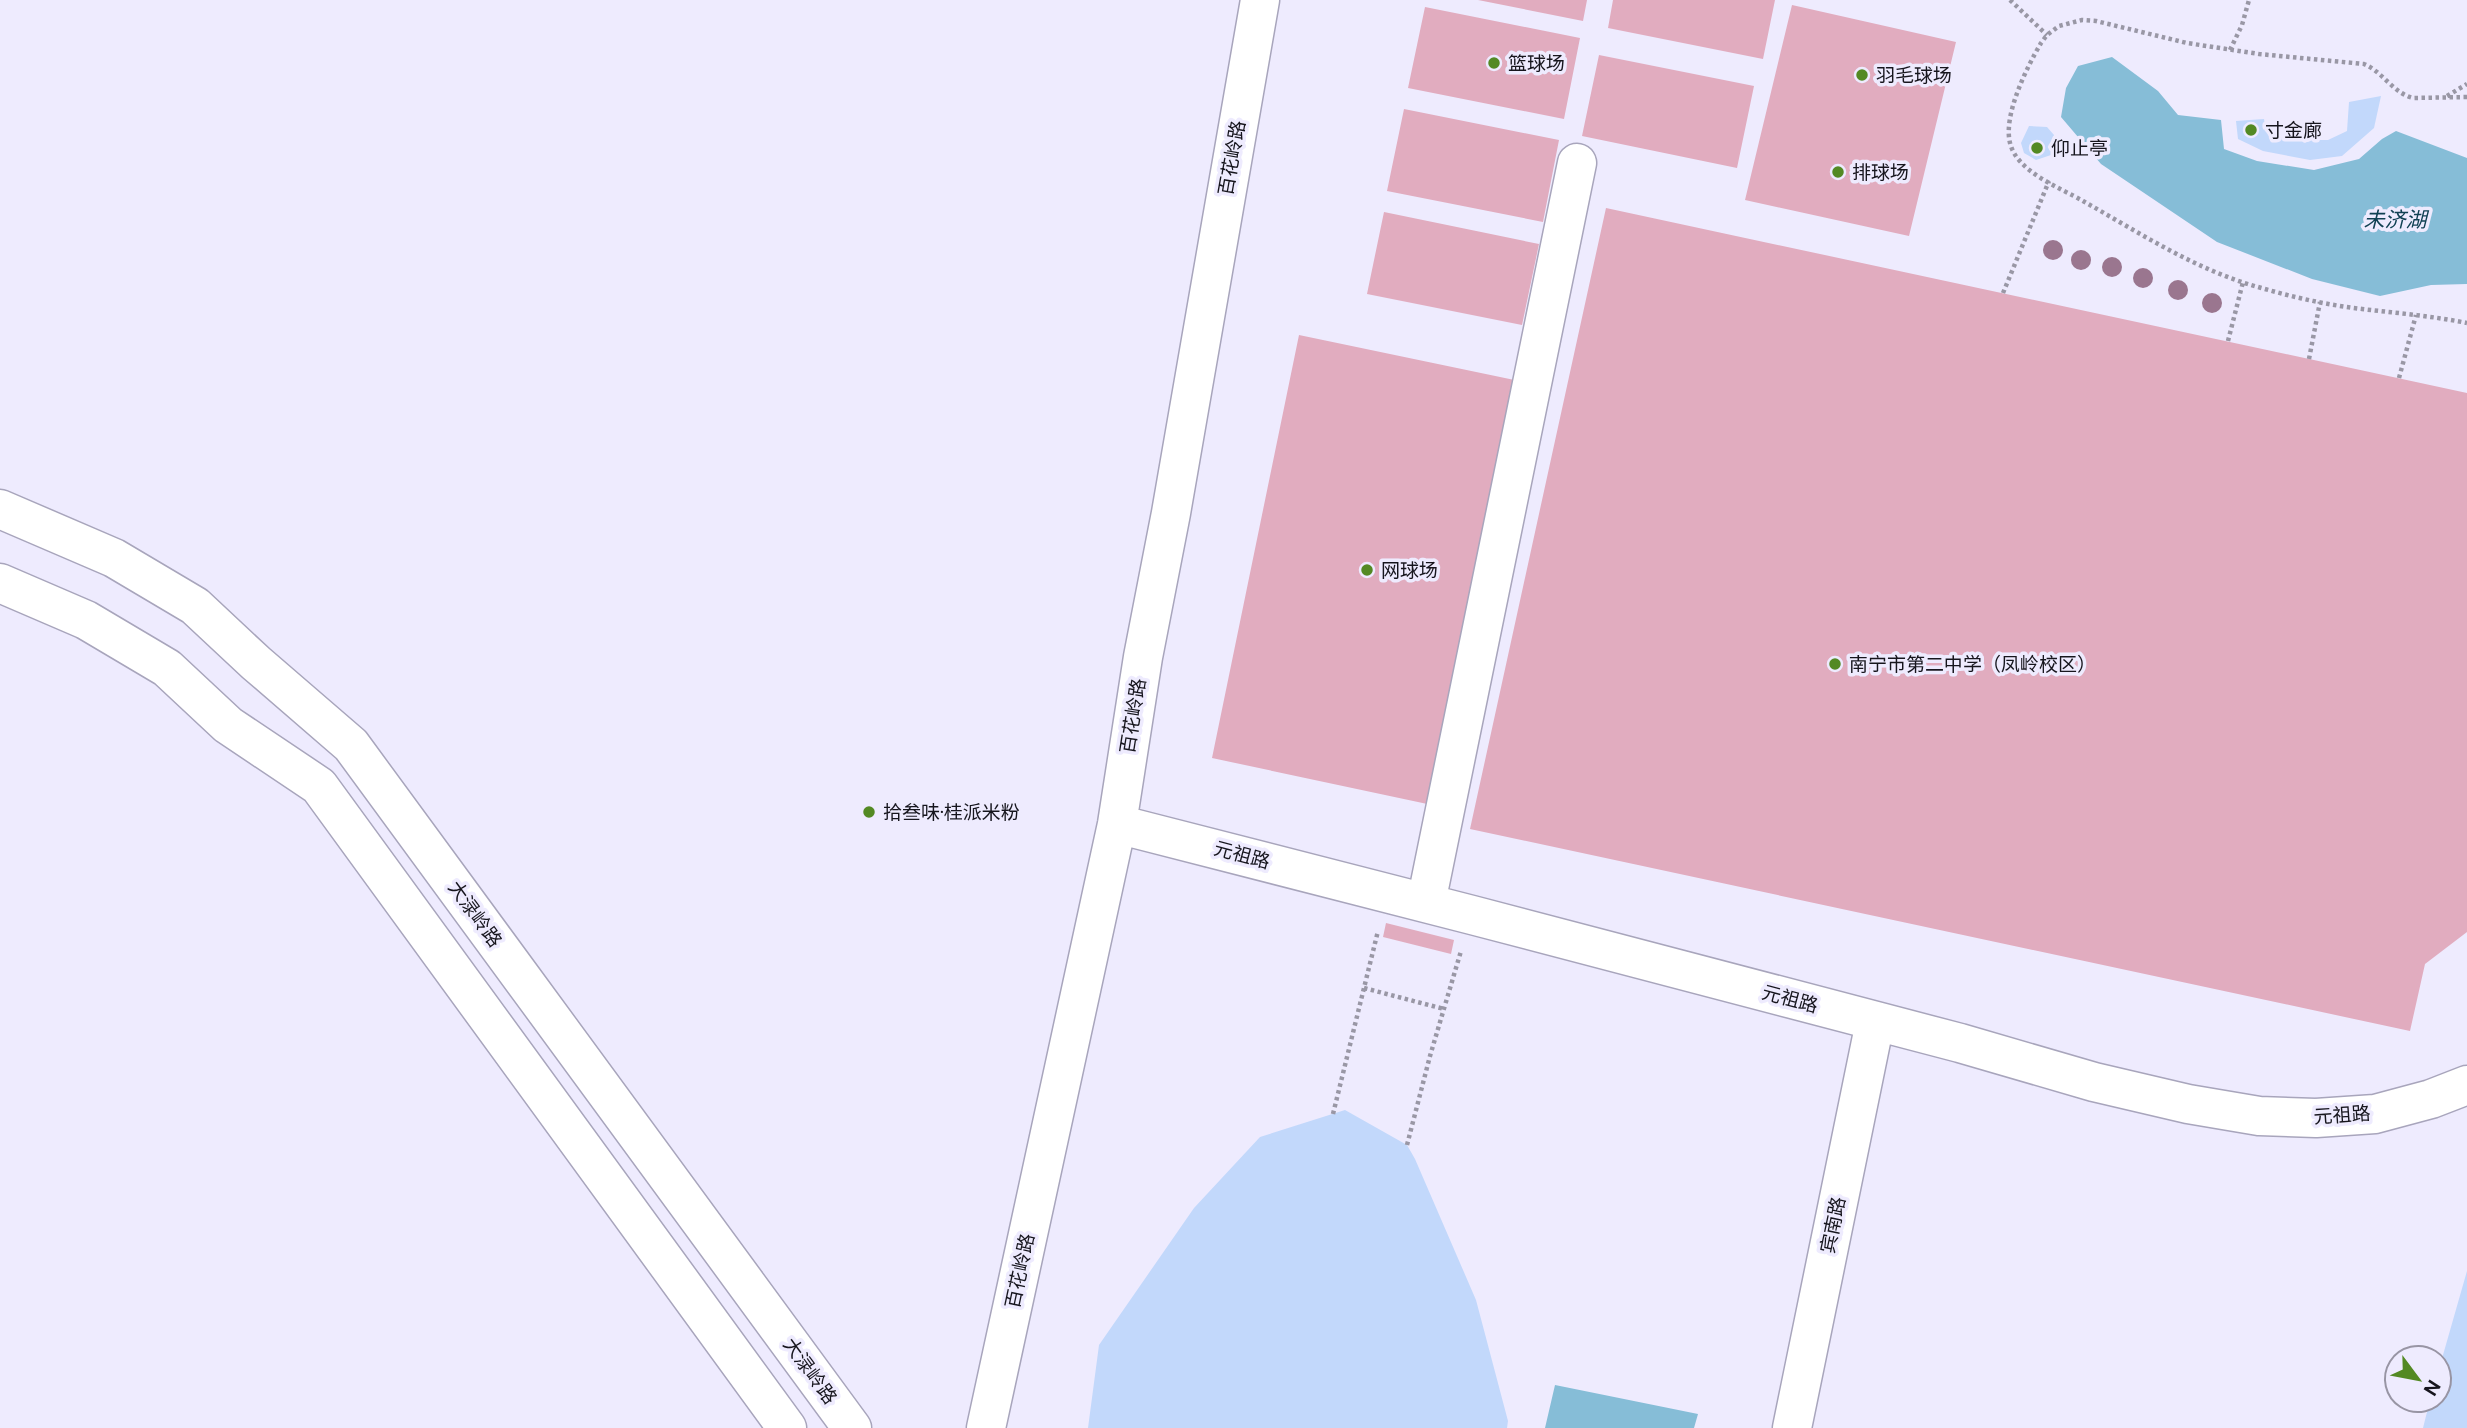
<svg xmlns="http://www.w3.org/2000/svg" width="2467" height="1428" viewBox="0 0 2467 1428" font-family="'DM Sans','Noto Sans SC',sans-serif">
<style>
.green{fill:#e1acbf}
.water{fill:#86bdd7}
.building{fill:#c2d8fb}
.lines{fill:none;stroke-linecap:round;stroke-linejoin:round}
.minor-casing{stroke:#a8a5bc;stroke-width:41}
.path{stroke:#9997a5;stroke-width:4.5;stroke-dasharray:3.5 3.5;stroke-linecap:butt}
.minor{stroke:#fff;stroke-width:38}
.tree{fill:#9a768f}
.poi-dot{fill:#538923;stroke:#eeebfe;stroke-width:2.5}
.labels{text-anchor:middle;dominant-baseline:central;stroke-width:7;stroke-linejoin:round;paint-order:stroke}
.poi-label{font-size:19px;fill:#16151d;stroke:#eeebfe;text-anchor:start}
.street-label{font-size:19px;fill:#16151d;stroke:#eeebfe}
.water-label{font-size:21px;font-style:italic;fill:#114153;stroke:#eeebfe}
</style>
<rect width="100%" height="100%" fill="#eeebfe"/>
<!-- green -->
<path class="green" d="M1478,0H1587L1583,21Z
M1613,0H1775L1763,59L1608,28Z
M1792,5L1956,42L1909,236L1745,200Z
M1425,7L1580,38L1564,119L1408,88Z
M1599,55L1754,86L1737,168L1582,136Z
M1404,109L1559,140L1543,222L1387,191Z
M1606,208L2467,393V932L2425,964L2410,1031L1470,829Z
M1384,212L1539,244L1522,325L1367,294Z
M1299,335L1524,382L1432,805L1212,758Z
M1386,923L1454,940L1451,954L1383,937Z"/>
<!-- water -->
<path class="water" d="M2112,57L2158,91L2178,115L2221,120L2224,149L2257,161L2314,170L2359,159L2382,139L2396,131L2467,158V284L2431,285L2380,296L2312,279L2217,242L2101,164L2061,117L2066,88L2078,66Z
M1555,1385L1698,1414L1694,1428H1545Z"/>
<!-- building -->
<path class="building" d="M2381,96L2374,128L2342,156L2310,160L2263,151L2238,139L2236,121L2264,119L2266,131L2298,140H2328L2347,131L2349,102Z
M2029,126L2047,127L2054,135L2051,155L2036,160L2024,153L2021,143Z
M1345,1110L1407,1145L1415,1159L1476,1300L1508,1421L1507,1428H1088L1099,1345L1194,1208L1260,1137Z
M2467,1271V1428H2423L2430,1400H2439V1369Z"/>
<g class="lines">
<defs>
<path id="minor" d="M0,509L114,558L195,606L256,663L351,745L852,1428
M0,583L86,620L167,668L228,725L319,786L787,1428
M1117,824L1472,915L1960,1043L2094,1082L2188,1104L2259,1116L2316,1118L2375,1114L2431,1099L2467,1085
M1426,903L1577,163
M986,1428L1117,824L1143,657L1171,513L1260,0
M1792,1428L1875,1022"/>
</defs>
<!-- minor casing -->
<use href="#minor" class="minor-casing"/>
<!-- path -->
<path class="path" d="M2010,0L2047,35
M2230,50L2242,25L2249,0
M2447,96L2467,84
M2467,97L2413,98C2393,93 2383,72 2364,64L2259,54L2187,43L2096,21L2082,20L2059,26L2047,35L2041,43C2027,67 2003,115 2010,143C2017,172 2059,187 2083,201C2138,232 2196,270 2258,287C2292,297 2327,305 2362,309C2397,313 2432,316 2467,323
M2003,293L2049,181
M2228,341L2243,282
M2309,359L2320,302
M2399,378L2416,315
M1364,988L1444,1009
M1333,1114L1378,931
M1407,1145L1430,1056L1461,951"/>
<!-- minor -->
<use href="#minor" class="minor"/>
</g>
<!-- trees -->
<g class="tree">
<circle cx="2053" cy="250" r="10"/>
<circle cx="2081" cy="260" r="10"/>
<circle cx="2112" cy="267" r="10"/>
<circle cx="2143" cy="278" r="10"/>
<circle cx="2178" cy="290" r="10"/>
<circle cx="2212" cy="303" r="10"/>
</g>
<!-- markers -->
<g class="poi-dot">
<circle cx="1494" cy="63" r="7"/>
<circle cx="1862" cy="75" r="7"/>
<circle cx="2251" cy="130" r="7"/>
<circle cx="2037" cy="148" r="7"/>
<circle cx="1838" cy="172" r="7"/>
<circle cx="1367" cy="570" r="7"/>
<circle cx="1835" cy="664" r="7"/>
<circle cx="869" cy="812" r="7"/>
</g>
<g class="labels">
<!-- poi labels -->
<g class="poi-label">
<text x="1508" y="63">篮球场</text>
<text x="1876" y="75">羽毛球场</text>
<text x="2265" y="130">寸金廊</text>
<text x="2051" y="148">仰止亭</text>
<text x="1852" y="172">排球场</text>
<text x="1381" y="570">网球场</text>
<text x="1849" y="664">南宁市第二中学（凤岭校区）</text>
<text x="883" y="812">拾叁味·桂派米粉</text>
</g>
<!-- street labels -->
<g class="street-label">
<text transform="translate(1232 158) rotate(-80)">百花岭路</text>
<text transform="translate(1133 716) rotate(-81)">百花岭路</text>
<text transform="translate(1242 855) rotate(15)">元祖路</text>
<text transform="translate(475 914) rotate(54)">大渌岭路</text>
<text transform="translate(1790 999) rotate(15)">元祖路</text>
<text transform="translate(2342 1115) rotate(-4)">元祖路</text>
<text transform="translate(1833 1225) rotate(-78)">宾南路</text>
<text transform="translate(1020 1271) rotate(-78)">百花岭路</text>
<text transform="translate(810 1371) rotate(54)">大渌岭路</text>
</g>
<!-- water labels -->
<g class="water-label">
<text x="2395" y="220">未济湖</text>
</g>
</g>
<!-- north arrow -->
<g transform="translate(2418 1379) rotate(122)"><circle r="33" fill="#eeebfe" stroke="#9895a4" stroke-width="2"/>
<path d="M0-5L12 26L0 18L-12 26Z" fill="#538923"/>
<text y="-10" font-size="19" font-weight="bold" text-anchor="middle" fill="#16151d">N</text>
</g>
</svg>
